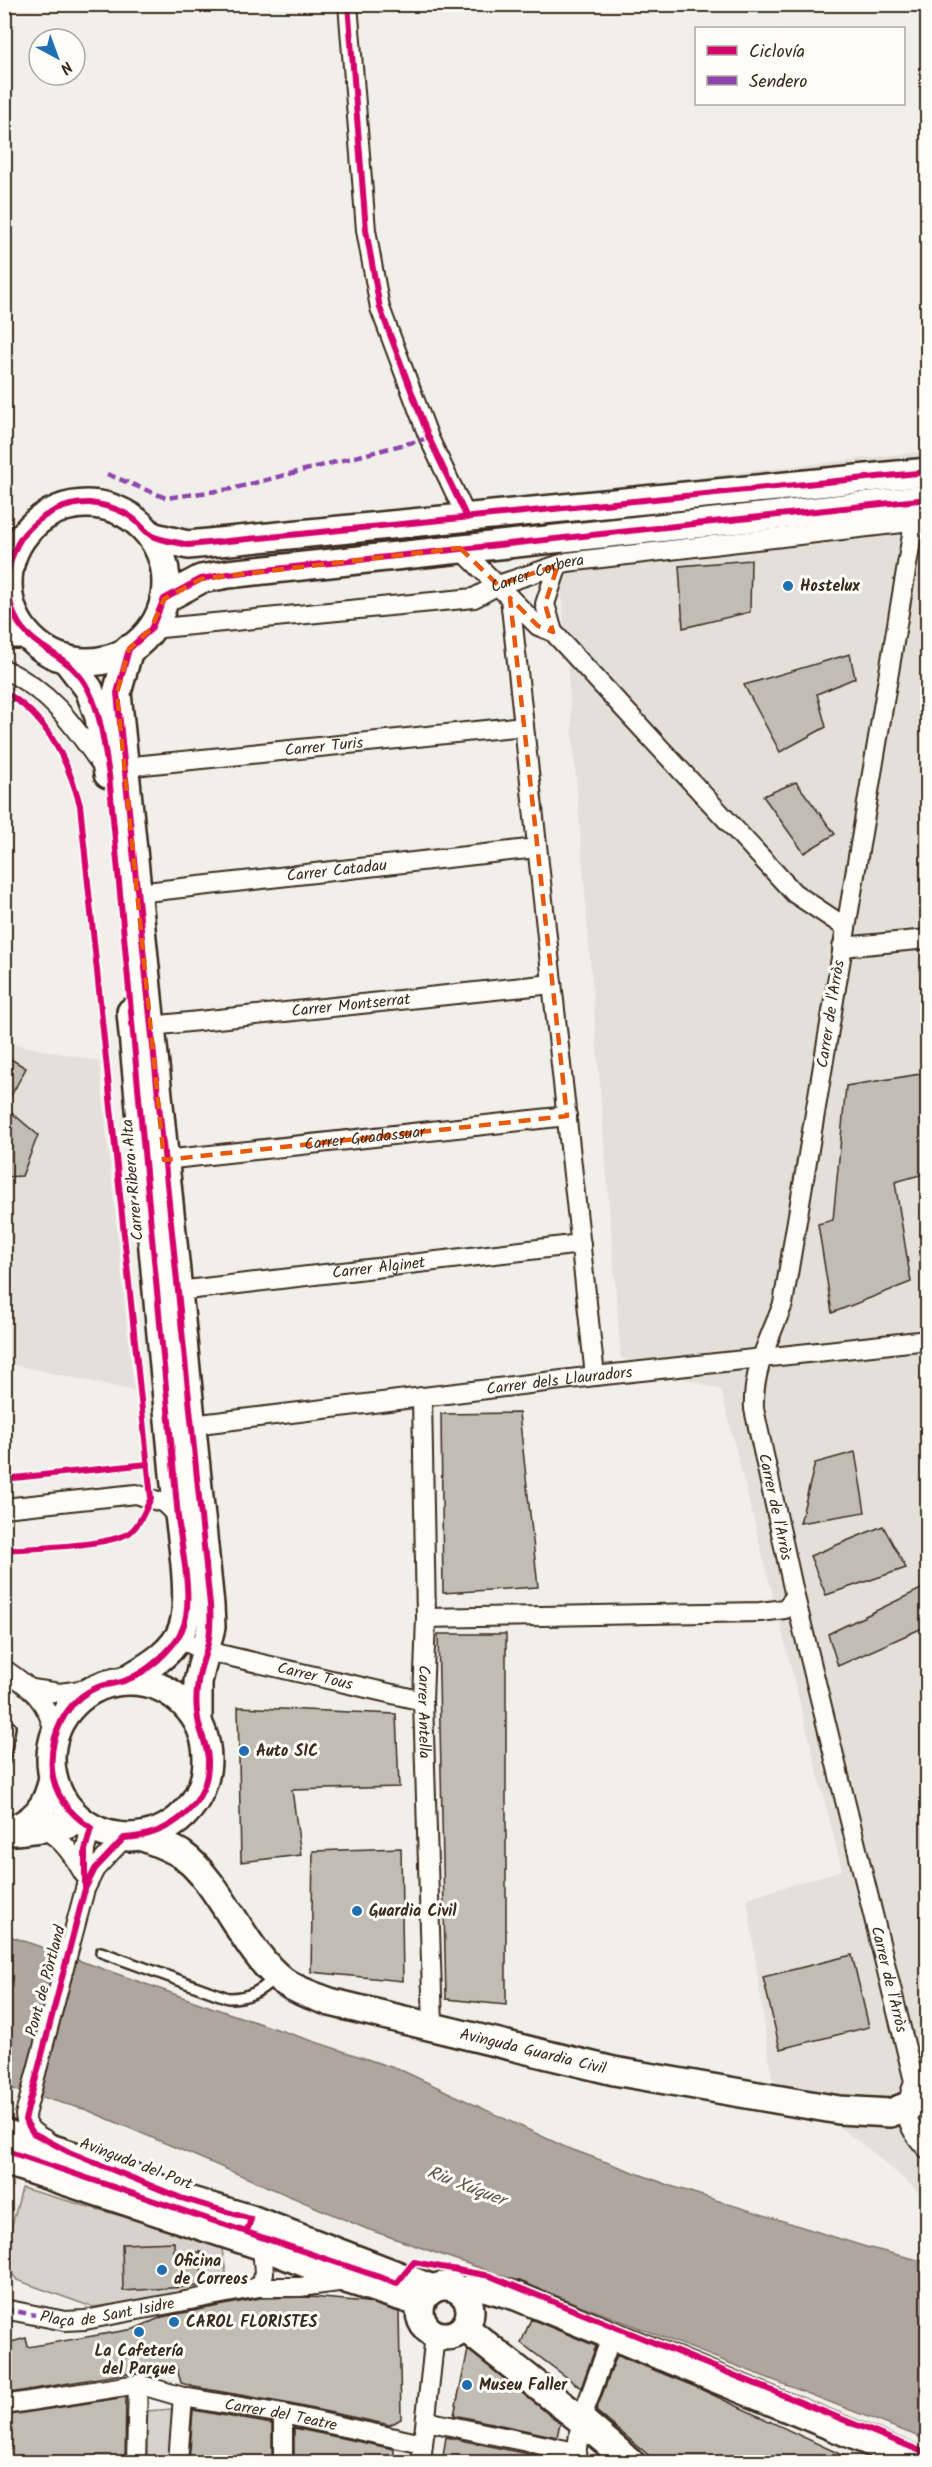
<svg xmlns="http://www.w3.org/2000/svg" width="932" height="2467" viewBox="0 0 932 2467" font-family="Kalam,sans-serif">
<style>
.built{fill:#e3e0da}
.green{fill:#d7d2cc;stroke:#897e75;stroke-width:1.5}
.water{fill:#aea69f;stroke:#80746b;stroke-width:1.5}
.building{fill:#c1bcb4;stroke:#3b2a1e;stroke-width:1.5}
.lines{fill:none;stroke-linecap:round;stroke-linejoin:round}
.lane-casing{stroke:#3b2a1e;stroke-width:14}
.street-casing{stroke:#3b2a1e;stroke-width:22}
.secondary-casing{stroke:#3b2a1e;stroke-width:32}
.lane{stroke:#fdfcf7;stroke-width:9}
.street{stroke:#fdfcf7;stroke-width:18}
.secondary{stroke:#fdfcf7;stroke-width:27}
.quiet{stroke:#8e44ad;stroke-width:4.5;stroke-dasharray:9 4.5;stroke-linecap:butt}
.cycleway-casing{stroke:#fdfcf7;stroke-width:10}
.cycleway{stroke:#d6006c;stroke-width:6}
.marked{fill:none;stroke:#e8590c;stroke-width:4.5;stroke-dasharray:12 8;stroke-linejoin:round}
.poi-dot{fill:#1f6fb2;stroke:#fdfcf7;stroke-width:2}
.labels{text-anchor:middle;dominant-baseline:central;stroke-width:6;stroke-linejoin:round;paint-order:stroke}
.street-label{font-size:16px;fill:#3b2a1e;stroke:#fdfcf7}
.poi-label{font-size:16px;font-weight:bold;fill:#3b2a1e;stroke:#fdfcf7;text-anchor:start}
.water-label{font-size:18px;font-style:italic;fill:#63554b;stroke:#fdfcf7}
</style>
<rect width="100%" height="100%" fill="#f1efea"/>
<filter id="ink" filterUnits="userSpaceOnUse"><feTurbulence type="fractalNoise" baseFrequency=".0167" numOctaves="2"/><feDisplacementMap in="SourceGraphic" scale="12" xChannelSelector="R" yChannelSelector="G"/><feConvolveMatrix kernelMatrix="1 2 1 2 8 2 1 2 1" color-interpolation-filters="sRGB"/></filter>
<g filter="url(#ink)">
<!-- built -->
<path class="built" d="M927,451V2199L865,2146L772,2078L747,1898L842,1870L721,1390L621,1358L554,494Z
M4,959L13,1044L99,1061L134,1391L5,1363Z"/>
<!-- green -->
<path class="green" d="M22,2188L221,2244L228,2284L173,2298L92,2307L17,2280L5,2264V2252Z
M173,2409L169,2462H147L146,2411Z"/>
<!-- water -->
<path class="water" d="M4,1934L225,2012L403,2071L565,2147L674,2187L866,2247L927,2262V2440L529,2285L367,2229L87,2110L5,2087Z"/>
<!-- building -->
<path class="building" d="M751,560L750,612L683,628L679,566Z
M850,654L855,678L817,694L826,727L780,752L744,685Z
M796,782L835,834L804,853L763,796Z
M4,1055L26,1068L5,1107L38,1135L22,1176L4,1177Z
M927,1073V1173L895,1182L911,1282L832,1313L818,1224L833,1220L846,1086Z
M519,1413L538,1587L443,1593L441,1414Z
M855,1452L865,1512L800,1523L815,1463Z
M883,1526L906,1568L826,1595L810,1556Z
M923,1588L927,1598V1626L838,1666L828,1634Z
M438,1634H506V2005L446,1999Z
M238,1707L396,1714L399,1787L292,1790L301,1855L241,1862Z
M401,1848L403,1981L311,1972L313,1851Z
M852,1955L869,2027L780,2049L763,1977Z
M174,2242V2253L201,2252L202,2286L123,2291L122,2244Z
M311,2297L367,2302L399,2312L401,2419L390,2425L285,2403L194,2387L181,2383L176,2365L4,2394V2344L26,2338L28,2347L134,2329L162,2317L260,2298Z
M531,2319L596,2346L581,2388L521,2343Z
M468,2350L560,2423L557,2437L454,2415Z
M617,2355L696,2387L859,2463H658L596,2411Z
M126,2397L125,2463H4V2416Z
M193,2410L272,2424V2463H189Z
M294,2428L394,2449V2463H294Z
M446,2437L552,2459L551,2463H442Z"/>
<g class="lines">
<defs>
<path id="lane" d="M4,643H25L39,646
M4,1723L10,1727L4,1761
M101,1952L228,1998C249,1998 260,1992 275,1977"/>
<g id="street">
<path d="M348,4L366,230L380,308L429,438L467,518"/>
<path id="s1" d="M914,523L783,1304C770,1338 752,1371 754,1409L795,1597L914,2081C904,2113 903,2124 928,2150"/>
<path d="M460,548L538,626L553,632L794,893L845,927"/>
<path d="M510,598L595,1376"/>
<path id="s2" d="M151,629L474,598L498,585L567,562L928,520"/>
<path d="M553,632L545,604L558,565"/>
<path d="M4,669C54,694 74,726 105,770"/>
<path id="s3" d="M124,767L524,726"/>
<path id="s4" d="M137,893L537,848"/>
<path d="M842,947L928,939"/>
<path id="s5" d="M151,1026L552,984"/>
<path id="s6" d="M164,1160L567,1116"/>
<path id="s7" d="M178,1291L581,1244"/>
<path id="s8" d="M422,1397L426,1618L423,1701L433,2027"/>
<path id="s9" d="M192,1425L595,1376L928,1340"/>
<path d="M4,1508L136,1494L164,1503L178,1517"/>
<path d="M426,1618L760,1612L785,1609L795,1597"/>
<path id="s10" d="M182,1630L188,1643L206,1651L423,1701"/>
<path d="M4,1669C33,1689 47,1700 55,1735"/>
<path d="M32,1689L60,1693L95,1688"/>
<path d="M42,1828C63,1839 72,1854 84,1874"/>
<path d="M84,1874L85,1850L91,1828"/>
<path d="M46,2140C35,2134 26,2129 25,2115L85,1889L95,1869L124,1838"/>
<path d="M259,2287L264,2273L262,2246"/>
<path id="s11" d="M4,2309L65,2321L85,2320L259,2287H300L346,2281"/>
<path id="s12" d="M4,2405L138,2384L183,2397L283,2414L423,2444"/>
<path d="M426,2421L576,2452"/>
<path d="M136,2462L138,2384"/>
<path d="M178,2462L183,2397"/>
<path d="M283,2462V2414"/>
<path d="M421,2462L435,2335"/>
<path d="M575,2462L581,2420L612,2335"/>
</g>
<g id="secondary">
<circle cx="87" cy="583" r="79"/>
<path d="M151,536L188,545L928,472"/>
<path d="M164,599L201,579L228,574L928,499"/>
<path d="M129,649L117,693L210,1605L211,1627L198,1682V1720"/>
<path d="M66,659L89,689L99,717L108,774"/>
<circle cx="129" cy="1759" r="78"/>
<path d="M124,1681C146,1668 175,1653 183,1627C194,1592 177,1513 174,1474C159,1320 145,1166 131,1012"/>
<path d="M15,1831L67,1825L79,1820"/>
<path d="M4,1832C34,1824 48,1807 53,1777"/>
<path id="s13" d="M143,1837C156,1842 170,1847 181,1854C220,1881 244,1952 283,1981C297,1991 314,1996 330,2002L614,2071L839,2110L890,2113L928,2098"/>
<path d="M4,2133L117,2170L181,2198L251,2219L433,2289"/>
<path d="M4,2161L262,2246L349,2280L421,2303"/>
<circle cx="445" cy="2311" r="25"/>
<path d="M462,2292L481,2286L516,2296L919,2462"/>
<path d="M465,2328L581,2420L630,2462"/>
</g>
</defs>
<!-- lane casing -->
<use href="#lane" class="lane-casing"/>
<!-- street casing -->
<use href="#street" class="street-casing"/>
<!-- secondary casing -->
<use href="#secondary" class="secondary-casing"/>
<!-- lane -->
<use href="#lane" class="lane"/>
<!-- street -->
<use href="#street" class="street"/>
<!-- secondary -->
<use href="#secondary" class="secondary"/>
<!-- quiet -->
<path class="quiet" d="M107,474L166,498L231,489L429,438
M4,2309L35,2315"/>
<defs>
<path id="cycleway" d="M348,4L366,230L380,308L429,438L467,518
M4,692C47,715 68,761 80,805L151,1498C145,1510 140,1525 129,1533C108,1546 33,1548 4,1550
M4,1479L148,1464
M85,1887V1850L91,1828C70,1814 54,1795 52,1770C49,1737 65,1700 98,1687C106,1684 116,1684 124,1681C146,1673 172,1651 182,1630C195,1601 181,1548 178,1517L109,775C104,747 102,717 89,691C66,642 11,654 8,584C7,567 14,546 25,533C41,515 65,502 90,503C105,505 124,510 136,521C141,525 146,533 152,536C163,541 177,542 188,545L928,472
M4,2150L397,2283L414,2262L490,2276L928,2454
M247,2231L251,2219L181,2198L69,2152L33,2133L25,2120L85,1889L95,1869L124,1838C167,1836 210,1807 208,1759C207,1744 200,1733 198,1719C196,1708 196,1694 198,1682C199,1671 203,1662 206,1651C211,1636 211,1621 210,1605L117,693L129,649L151,629L164,599L201,579L228,574L928,499"/>
</defs>
<!-- cycleway casing -->
<use href="#cycleway" class="cycleway-casing"/>
<!-- cycleway -->
<use href="#cycleway" class="cycleway"/>
</g>
</g>
<!-- marked area -->
<path class="marked" d="M460,548L498,585L558,565L545,604L553,632L538,626L510,598L567,1116L164,1160L117,693L129,649L151,629L164,599L201,579Z"/>
<!-- markers -->
<g class="poi-dot">
<circle cx="788" cy="586" r="6"/>
<circle cx="244" cy="1751" r="6"/>
<circle cx="357" cy="1911" r="6"/>
<circle cx="162" cy="2270" r="6"/>
<circle cx="174" cy="2322" r="6"/>
<circle cx="139" cy="2332" r="6"/>
<circle cx="467" cy="2385" r="6"/>
</g>
<g class="labels">
<!-- street labels -->
<g class="street-label">
<text stroke="none"><textPath href="#s2" startOffset="393">Carrer Corbera</textPath></text>
<text stroke="none"><textPath href="#s3" startOffset="201">Carrer Turis</textPath></text>
<text stroke="none"><textPath href="#s4" startOffset="201">Carrer Catadau</textPath></text>
<text stroke="none"><textPath href="#s5" startOffset="201">Carrer Montserrat</textPath></text>
<text transform="translate(831 1014) rotate(-81)">Carrer de l'Arròs</text>
<text stroke="none"><textPath href="#s6" startOffset="202">Carrer Guadassuar</textPath></text>
<text transform="translate(133 1180) rotate(-95)">Carrer Ribera Alta</text>
<text stroke="none"><textPath href="#s7" startOffset="202">Carrer Alginet</textPath></text>
<text stroke="none"><textPath href="#s9" startOffset="370">Carrer dels Llauradors</textPath></text>
<text stroke="none"><textPath href="#s1" startOffset="1002">Carrer de l'Arròs</textPath></text>
<text stroke="none"><textPath href="#s10" startOffset="146">Carrer Tous</textPath></text>
<text stroke="none"><textPath href="#s8" startOffset="315">Carrer Antella</textPath></text>
<text stroke="none"><textPath href="#s1" startOffset="1488">Carrer de l'Arròs</textPath></text>
<text transform="translate(46 1981) rotate(-75)">Pont de Pòrtland</text>
<text stroke="none"><textPath href="#s13" startOffset="466">Avinguda Guardia Civil</textPath></text>
<text transform="translate(136 2164) rotate(21)">Avinguda del Port</text>
<text stroke="none"><textPath href="#s11" startOffset="105">Plaça de Sant Isidre</textPath></text>
<text stroke="none"><textPath href="#s12" startOffset="282">Carrer del Teatre</textPath></text>
</g>
<!-- poi labels -->
<g class="poi-label">
<text x="800" y="586">Hostelux</text>
<text x="256" y="1751">Auto SIC</text>
<text x="369" y="1911">Guardia Civil</text>
<text x="174" y="2261">Oficina<tspan x="174" dy="18">de Correos</tspan></text>
<text x="186" y="2322">CAROL FLORISTES</text>
<text x="139" y="2351" text-anchor="middle">La Cafetería<tspan x="139" dy="18">del Parque</tspan></text>
<text x="479" y="2385">Museu Faller</text>
</g>
<!-- water labels -->
<g class="water-label">
<text transform="translate(466 2187) rotate(21)">Riu Xúquer</text>
</g>
</g>
<!-- margin -->
<rect width="932" height="2467" fill="none" stroke="#fdfcf7" stroke-width="24"/>
<rect x="12" y="12" width="908" height="2443" fill="none" stroke="#3b2a1e" stroke-width="2" filter="url(#ink)"/>
<!-- legend -->
<rect x="695" y="27" width="210" height="78" fill="#fdfcf7" stroke="#afa8a0" stroke-width="1.5"/>
<rect x="707" y="46" width="30" height="9" fill="#d6006c" stroke="#afa8a0" stroke-width="1.5"/>
<text x="749" y="57" font-size="18" fill="#3b2a1e">Ciclovía</text>
<rect x="707" y="76" width="30" height="9" fill="#8e44ad" stroke="#afa8a0" stroke-width="1.5"/>
<text x="749" y="87" font-size="18" fill="#3b2a1e">Sendero</text>
<!-- north arrow -->
<g transform="translate(57 57) rotate(139)"><circle r="28" fill="#fdfcf7" stroke="#afa8a0" stroke-width="1.5"/>
<path d="M0-4.5L10 22L0 15L-10 22Z" fill="#1f6fb2"/>
<text y="-9" font-size="16" font-weight="bold" text-anchor="middle" fill="#3b2a1e">N</text>
</g>
</svg>
